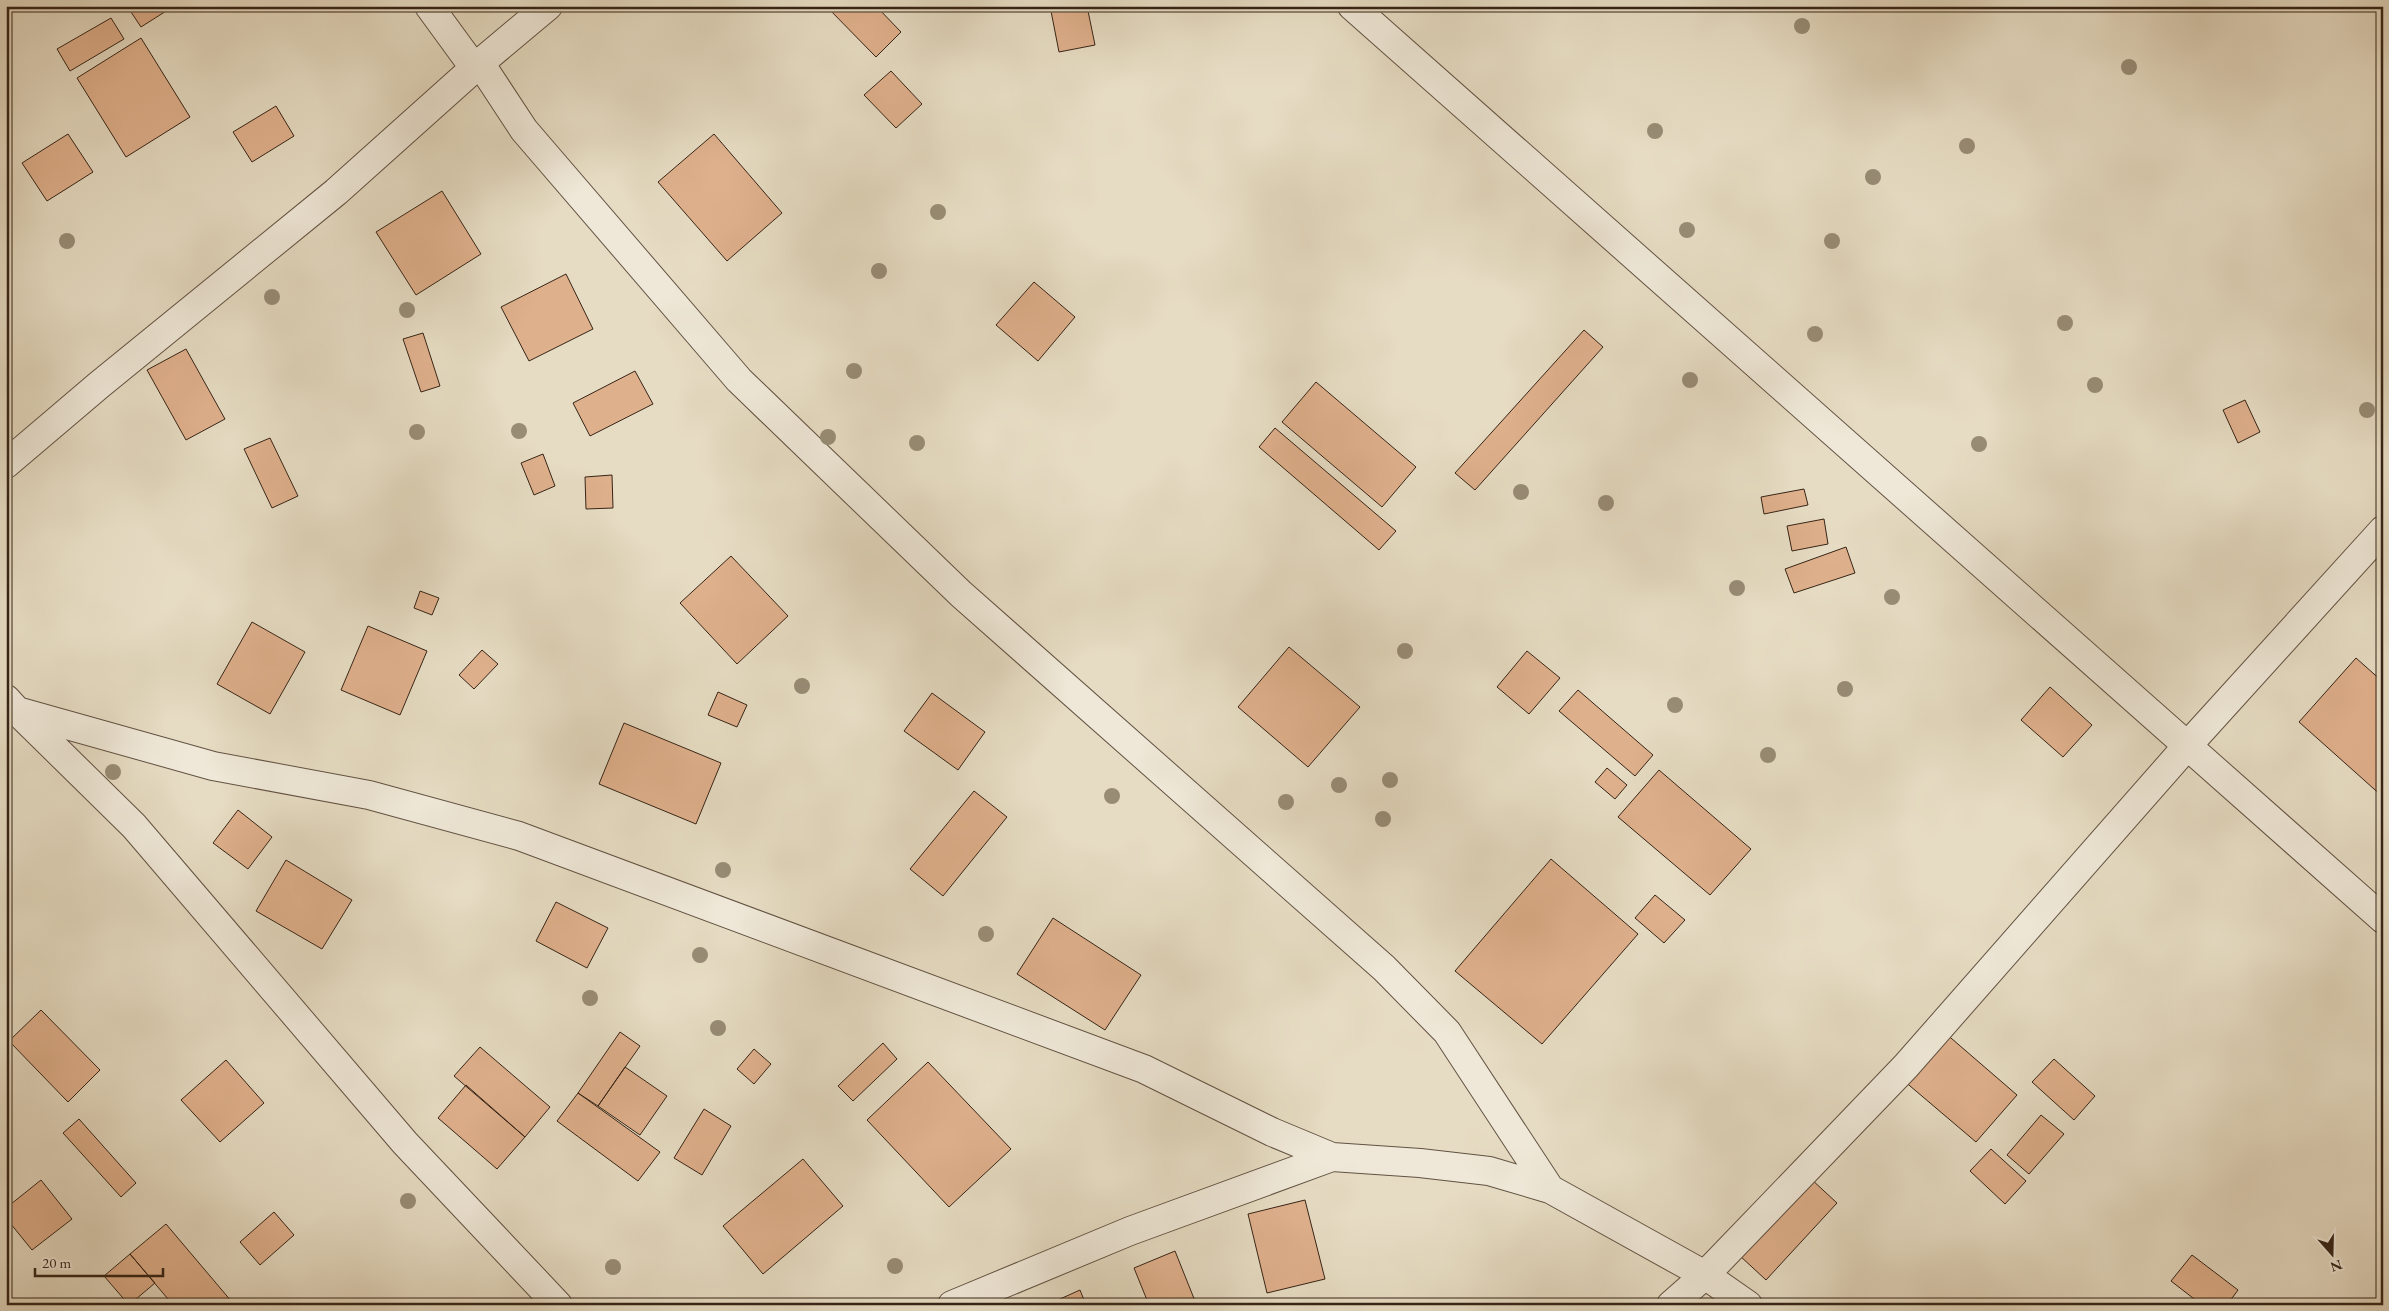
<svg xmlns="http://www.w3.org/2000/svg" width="2389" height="1311" viewBox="0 0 2389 1311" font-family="'EB Garamond',serif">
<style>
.building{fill:#dfb08c;stroke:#362417}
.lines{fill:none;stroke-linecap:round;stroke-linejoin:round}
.minor-casing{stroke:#625242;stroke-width:30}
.minor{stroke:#efe8d8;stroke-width:28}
.tree{fill:#988c75}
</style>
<rect width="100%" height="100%" fill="#e6dcc3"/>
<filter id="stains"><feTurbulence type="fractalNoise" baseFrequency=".004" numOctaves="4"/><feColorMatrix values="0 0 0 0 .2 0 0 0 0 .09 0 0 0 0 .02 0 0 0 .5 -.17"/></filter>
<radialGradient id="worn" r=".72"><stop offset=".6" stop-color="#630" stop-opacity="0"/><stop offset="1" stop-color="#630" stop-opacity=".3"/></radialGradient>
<!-- building -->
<path class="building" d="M127,6H174L141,27Z
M826,6H876L901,32L876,57Z
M1050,6H1087L1095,45L1059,52Z
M111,18L124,39L70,71L57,49Z
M141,38L190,117L126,157L77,78Z
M891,71L922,104L896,128L864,95Z
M276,106L294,136L252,162L233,132Z
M68,134L93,172L47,201L22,163Z
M714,134L782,213L727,261L658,182Z
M442,191L481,254L416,295L376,232Z
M566,274L593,329L529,361L501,307Z
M1034,282L1075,317L1038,361L996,325Z
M1584,330L1603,347L1475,490L1455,473Z
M423,333L440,386L421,392L403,339Z
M186,349L225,419L186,440L147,370Z
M635,371L653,404L590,436L573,403Z
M1316,382L1416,467L1382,507L1282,422Z
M2245,400L2260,432L2238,443L2223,410Z
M1275,428L1396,531L1379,550L1259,447Z
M270,438L298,496L272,508L244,449Z
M543,454L555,486L534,495L521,463Z
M612,475L613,508L586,509L585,477Z
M1804,489L1808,505L1764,514L1761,497Z
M1824,519L1828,544L1792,551L1787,526Z
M1846,547L1855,573L1794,593L1785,569Z
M731,556L788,616L737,664L680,603Z
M420,591L439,598L432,615L414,608Z
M252,622L305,652L270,714L217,684Z
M368,626L427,651L400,715L341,690Z
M1289,647L1360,707L1308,767L1238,707Z
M482,650L498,664L474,689L459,675Z
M1527,651L1560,678L1529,714L1497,687Z
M2356,658L2383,682V797L2299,722Z
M2050,687L2092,725L2063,757L2021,720Z
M1578,690L1653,755L1635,776L1559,711Z
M718,692L747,705L737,727L708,715Z
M932,693L985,732L958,770L904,731Z
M624,723L721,763L696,824L599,784Z
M1607,768L1627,785L1615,799L1595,782Z
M1659,770L1751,849L1710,895L1618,817Z
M974,791L1007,817L943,896L910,869Z
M238,810L272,837L248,869L213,843Z
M1551,859L1638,934L1542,1044L1455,971Z
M286,860L352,900L322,949L256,911Z
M1655,895L1685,920L1664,943L1635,918Z
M556,902L608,928L587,968L536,941Z
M1053,918L1141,975L1105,1030L1017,974Z
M41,1010L100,1070L68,1102L9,1041Z
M620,1032L640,1046L598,1106L578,1093Z
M1944,1032L2017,1095L1976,1142L1903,1080Z
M883,1043L897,1059L853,1101L838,1086Z
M480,1047L550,1107L525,1137L454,1076Z
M754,1049L771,1064L754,1084L737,1069Z
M2054,1059L2095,1096L2074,1120L2032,1082Z
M226,1060L264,1103L220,1142L181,1100Z
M928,1062L1011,1149L949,1207L867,1120Z
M625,1067L667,1096L640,1135L598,1106Z
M466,1085L525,1137L497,1169L438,1118Z
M578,1093L660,1152L638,1181L557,1121Z
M704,1109L731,1126L702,1175L674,1158Z
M2041,1115L2064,1134L2029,1174L2007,1155Z
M79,1119L136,1183L121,1197L63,1133Z
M1991,1149L2026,1181L2005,1204L1970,1171Z
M803,1159L843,1206L763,1274L723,1226Z
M1810,1178L1837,1203L1766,1280L1739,1255Z
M41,1180L72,1219L32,1250L6,1218V1208Z
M1305,1200L1325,1279L1267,1293L1248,1214Z
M274,1212L294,1235L260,1265L240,1242Z
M166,1224L232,1302L229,1305H173L130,1254Z
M1175,1251L1195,1301L1186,1305H1149L1134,1268Z
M130,1254L155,1283L129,1305L104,1276Z
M2192,1255L2238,1290L2227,1305H2202L2171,1281Z
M1080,1290L1086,1305H1063L1060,1299Z"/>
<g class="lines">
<defs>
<path id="minor" d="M429,6L475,69
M1352,6L2383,919
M480,63L524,130L739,380L961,594L1384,968L1447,1032L1550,1189
M6,464L99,385L336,192L480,63L548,6
M6,699L17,711L213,766L369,795L519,836L1144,1069L1272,1132L1332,1157L1420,1163L1489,1171L1550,1189L1705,1275L1748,1305
M18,712L134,826L405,1143L558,1305
M952,1305L1130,1231L1332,1157
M1671,1305L1705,1275L1906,1066L2188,745L2383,530"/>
</defs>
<!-- minor casing -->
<use href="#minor" class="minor-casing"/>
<!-- minor -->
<use href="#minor" class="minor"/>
</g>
<!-- trees -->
<g class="tree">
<circle cx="1802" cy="26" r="8"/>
<circle cx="2129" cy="67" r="8"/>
<circle cx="1655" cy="131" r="8"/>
<circle cx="1967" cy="146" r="8"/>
<circle cx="1873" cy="177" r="8"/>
<circle cx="938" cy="212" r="8"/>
<circle cx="1687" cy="230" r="8"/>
<circle cx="67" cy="241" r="8"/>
<circle cx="1832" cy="241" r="8"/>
<circle cx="879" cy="271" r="8"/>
<circle cx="272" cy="297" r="8"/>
<circle cx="407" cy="310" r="8"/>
<circle cx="2065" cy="323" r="8"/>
<circle cx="1815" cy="334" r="8"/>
<circle cx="854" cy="371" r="8"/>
<circle cx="1690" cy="380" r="8"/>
<circle cx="2095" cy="385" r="8"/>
<circle cx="2367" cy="410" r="8"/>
<circle cx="519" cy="431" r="8"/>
<circle cx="417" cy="432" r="8"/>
<circle cx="828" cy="437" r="8"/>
<circle cx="917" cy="443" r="8"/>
<circle cx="1979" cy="444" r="8"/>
<circle cx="1521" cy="492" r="8"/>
<circle cx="1606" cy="503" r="8"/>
<circle cx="1737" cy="588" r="8"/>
<circle cx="1892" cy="597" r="8"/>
<circle cx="1405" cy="651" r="8"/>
<circle cx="802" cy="686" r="8"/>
<circle cx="1845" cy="689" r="8"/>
<circle cx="1675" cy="705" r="8"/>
<circle cx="1768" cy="755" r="8"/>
<circle cx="113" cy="772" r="8"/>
<circle cx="1390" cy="780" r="8"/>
<circle cx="1339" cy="785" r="8"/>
<circle cx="1112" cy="796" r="8"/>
<circle cx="1286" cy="802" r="8"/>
<circle cx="1383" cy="819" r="8"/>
<circle cx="723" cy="870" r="8"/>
<circle cx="986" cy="934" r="8"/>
<circle cx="700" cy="955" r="8"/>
<circle cx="590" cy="998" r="8"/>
<circle cx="718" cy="1028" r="8"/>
<circle cx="408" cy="1201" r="8"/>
<circle cx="895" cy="1266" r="8"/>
<circle cx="613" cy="1267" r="8"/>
</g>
<!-- margin -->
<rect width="2389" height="1311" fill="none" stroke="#e6dcc3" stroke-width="25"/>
<rect x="8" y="8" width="2374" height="1296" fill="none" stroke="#362417" stroke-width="2.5"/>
<rect x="12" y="12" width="2364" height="1286" fill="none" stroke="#362417"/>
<!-- north arrow -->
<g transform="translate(2332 1254) rotate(160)" stroke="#efe8d8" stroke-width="4" paint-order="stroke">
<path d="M0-4L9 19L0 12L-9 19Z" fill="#362417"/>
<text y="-8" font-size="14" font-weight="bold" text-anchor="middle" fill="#362417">N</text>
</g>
<!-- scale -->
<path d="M35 1268v8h128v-8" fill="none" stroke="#362417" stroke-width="2.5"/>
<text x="42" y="1268" font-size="15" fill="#362417" stroke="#efe8d8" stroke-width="4" paint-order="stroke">20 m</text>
<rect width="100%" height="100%" filter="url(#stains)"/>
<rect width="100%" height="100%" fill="url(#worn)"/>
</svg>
